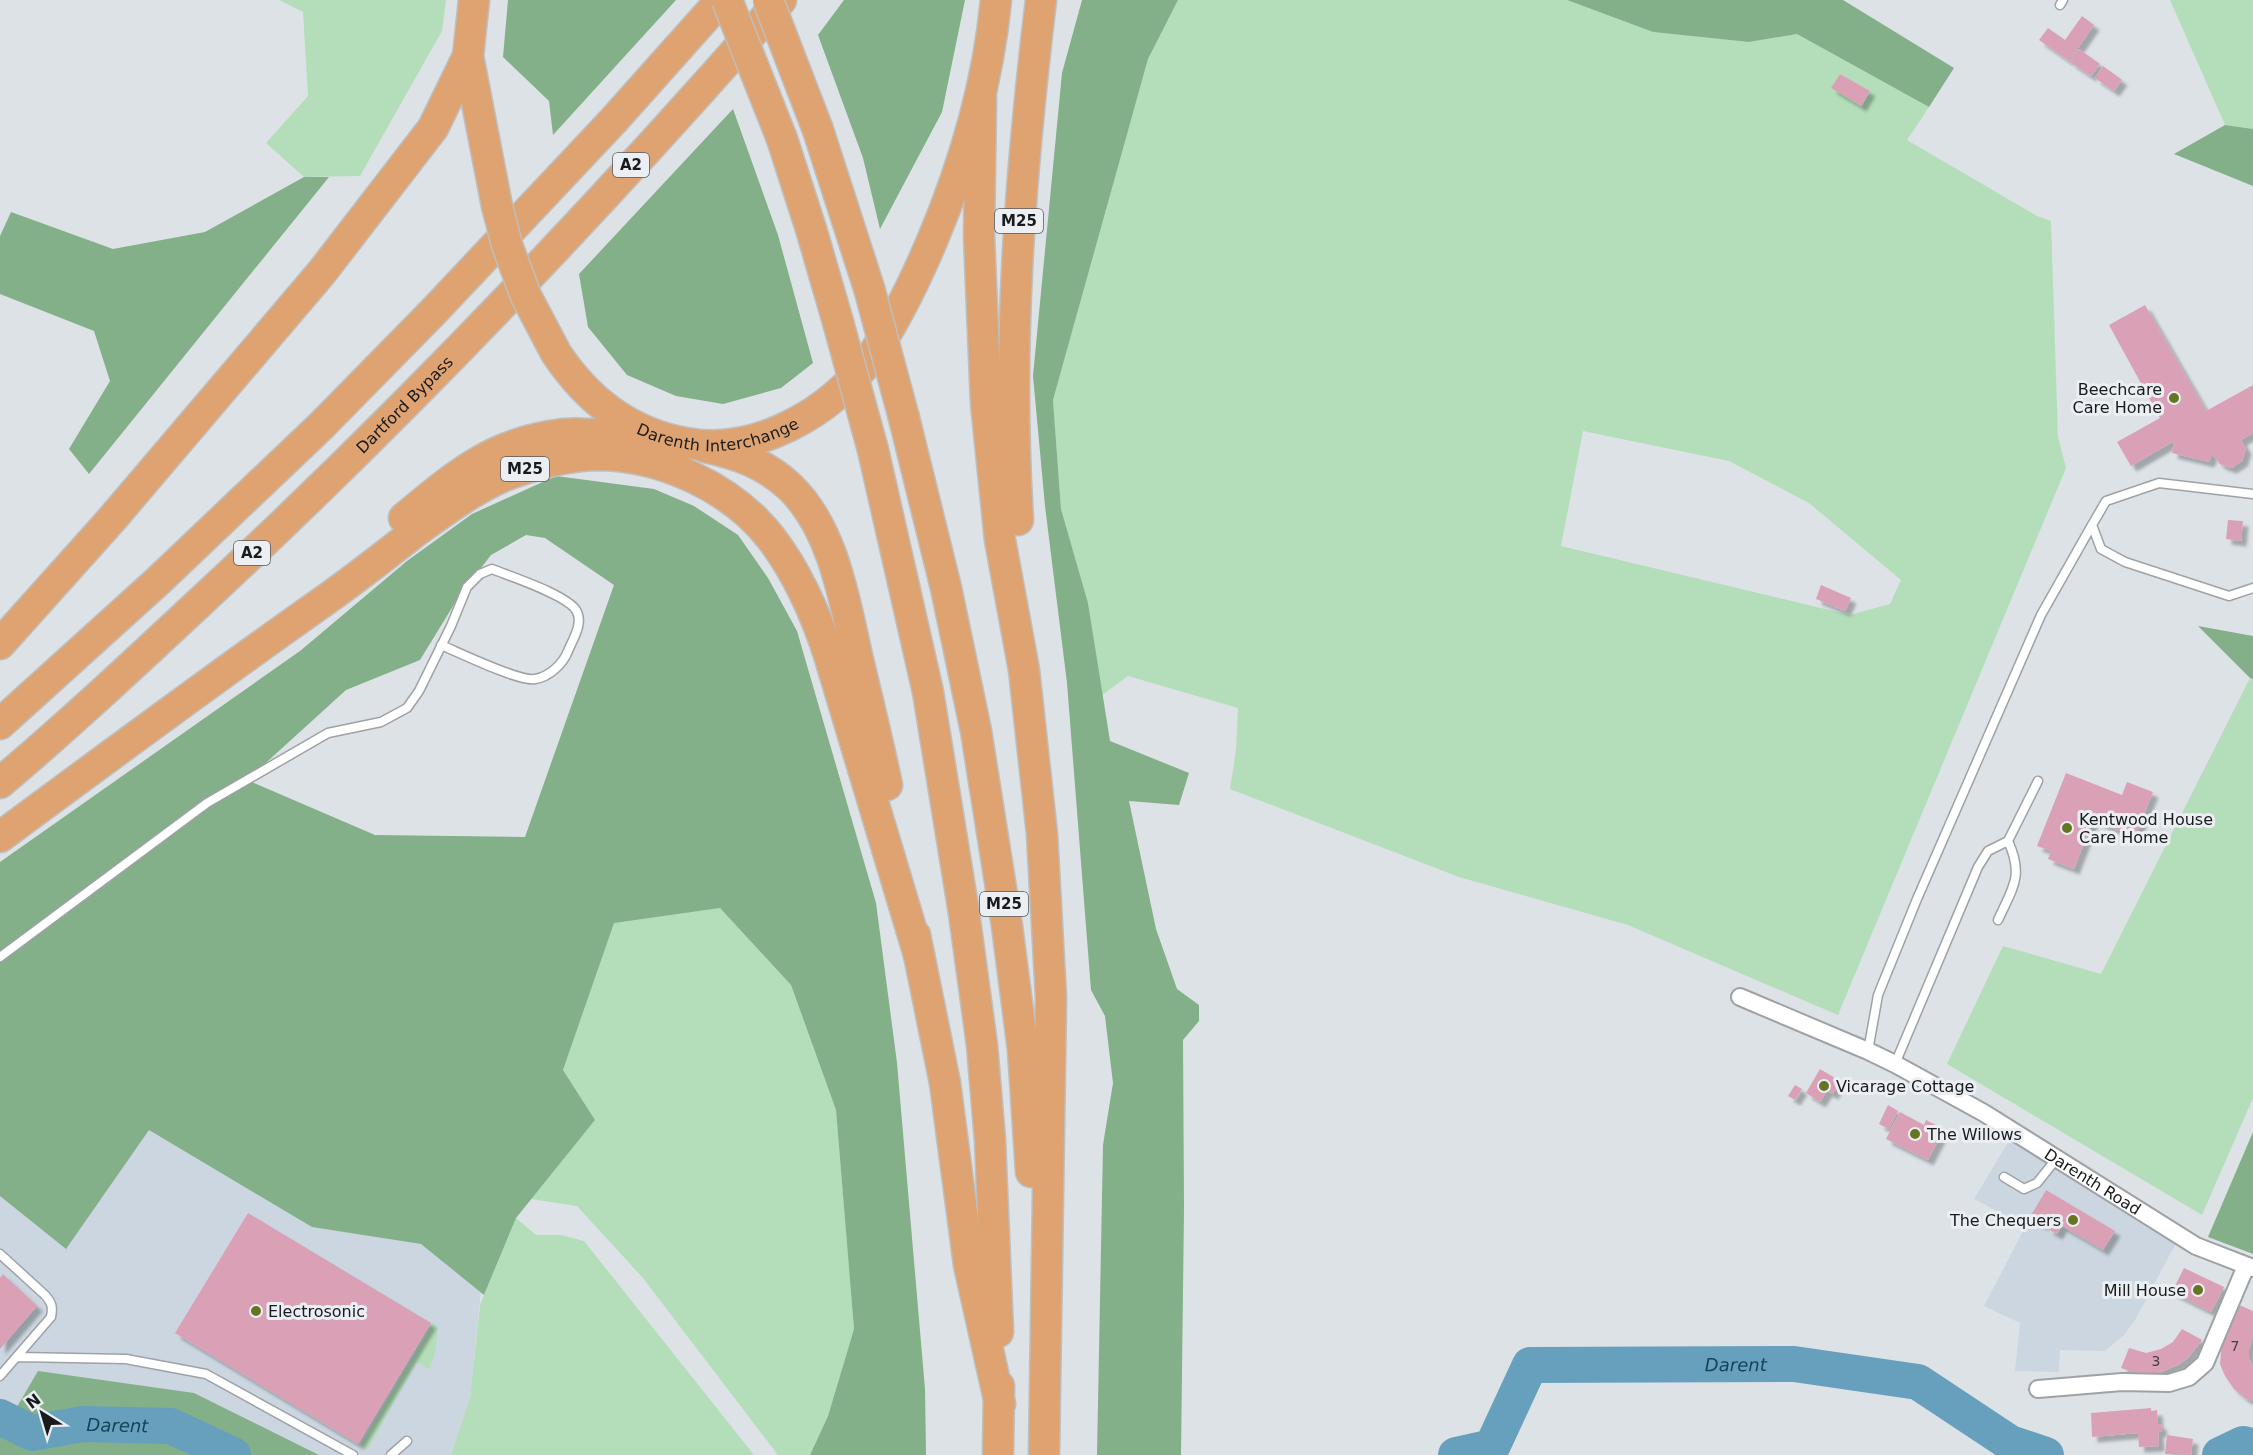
<svg xmlns="http://www.w3.org/2000/svg" width="2253" height="1455" viewBox="0 0 2253 1455" font-family="'DejaVu Sans',sans-serif">
<style>
.built{fill:#ccd6e0}
.green{fill:#b3deb9;fill-rule:evenodd}
.forest{fill:#83af89;fill-rule:evenodd}
.lines{fill:none;stroke-linecap:round;stroke-linejoin:round}
.river{stroke:#67a0bd;stroke-width:36}
.building{fill:#daa1b6;filter:url(#shadow)}
.lane-casing{stroke:#9ea2a7;stroke-width:11}
.street-casing{stroke:#9ea2a7;stroke-width:20}
.highway-casing{stroke:#bfbfbf;stroke-width:33}
.lane{stroke:#fff;stroke-width:8}
.street{stroke:#fff;stroke-width:16}
.highway{stroke:#dea371;stroke-width:30}
.highway-bridge-casing{stroke:#bfbfbf;stroke-width:33;stroke-linecap:butt}
.highway-bridge{stroke:#dea371;stroke-width:30}
.poi-dot{fill:#657523;stroke:#ebeff4;stroke-width:2}
.labels{text-anchor:middle;dominant-baseline:central;stroke-width:6;stroke-linejoin:round;paint-order:stroke}
.number-label{font-size:14px;fill:#493c42}
.shield{fill:#ebeff4;stroke:#585a5d;stroke-width:1.5}
.shield-label{font-size:15px;font-weight:bold;fill:#191a1c}
.poi-label{font-size:16px;fill:#191a1c;stroke:#ebeff4;text-anchor:start}
.street-label{font-size:16px;fill:#191a1c;stroke:#ebeff4}
.water-label{font-size:18px;font-style:italic;fill:#154459;stroke:#ebeff4}
</style>
<defs>
<filter id="shadow"><feDropShadow dx="5.5" dy="5.5" stdDeviation="1.5" flood-color="#0004"/></filter>
</defs>
<rect width="100%" height="100%" fill="#dde2e7"/>
<!-- built -->
<path class="built" d="M153,1044L485,1251L470,1398L451,1455H0V1168Z
M2013,1134L2052,1168L2175,1245L2135,1320L2124,1335L2105,1351L2060,1350L2059,1372L2015,1371L2020,1323L1984,1306L2022,1233V1224L1974,1199Z"/>
<!-- green -->
<path class="green" d="M279,0H446L442,31L360,176L304,177L266,143L308,96L303,12Z
M1178,0H1567L1653,32L1749,42L1797,34L1929,107L1907,140L2037,216L2051,221L2058,437L2066,468L1838,1015L1628,925L1459,877L1230,789L1236,750L1238,708L1128,676L1102,695L1088,603L1061,509L1053,400L1148,59ZM1840,74L1870,91L1862,106L1832,88ZM1583,431L1729,461L1809,503L1901,580L1890,604L1850,615L1561,546Z
M2170,0H2253V129L2225,125Z
M2250,678L2253,679V1098L2202,1215L1947,1064L2003,946L2101,974Z
M720,908L791,985L836,1110L854,1329L828,1416L810,1455H778L643,1278L577,1206L531,1199L595,1120L563,1070L614,922Z
M516,1218L536,1235H561L584,1241L754,1455H451L470,1398L480,1305Z
M433,1323L438,1327L435,1353L429,1369L417,1362L367,1450L361,1444Z"/>
<!-- forest -->
<path class="forest" d="M508,0H676L553,135L549,101L503,57Z
M844,0H965L942,112L880,229L863,158L818,35Z
M1082,0H1178L1148,59L1053,400L1061,509L1088,603L1110,741L1189,773L1179,805L1129,801L1156,929L1177,989L1199,1005V1021L1183,1040L1184,1208L1181,1455H1097L1103,1145L1113,1083L1105,1016L1091,990L1067,683L1045,506L1033,376L1062,73Z
M1567,0H1843L1954,68L1929,107L1797,34L1749,42L1653,32Z
M733,109L778,235L813,363L781,388L723,404L676,396L627,375L588,327L579,274Z
M2225,125L2253,129V186L2174,154Z
M304,177H329L89,474L69,449L110,381L94,331L0,294V236L11,212L113,249L205,232Z
M556,476L654,489L694,506L738,535L768,578L797,631L876,903L897,1063L925,1389L926,1455H810L828,1416L854,1329L836,1110L791,985L720,908L614,923L563,1070L595,1120L516,1218L484,1295L421,1244L312,1227L149,1130L66,1249L0,1196V862L300,651L407,561L472,514ZM526,535L545,538L614,585L525,837L375,835L247,780L346,690L420,660L458,598L491,555Z
M2198,626L2253,636V679L2250,678Z
M2253,1132V1254L2208,1237Z
M38,1371L194,1393L319,1455H0V1436Z"/>
<g class="lines">
<!-- river -->
<g class="river">
<path id="s1" d="M0,1417L32,1433L83,1424L171,1426L233,1455"/>
<path id="s2" d="M1456,1455L1492,1447L1530,1365L1794,1364L1918,1382L2010,1443L2046,1455"/>
<path d="M2220,1455L2243,1444L2253,1446"/>
</g>
</g>
<!-- building -->
<path class="building" d="M2082,16L2094,25L2069,61L2039,40L2048,28L2065,40Z
M2079,49L2100,64L2091,76L2070,62Z
M2103,66L2122,80L2114,91L2095,78Z
M1840,74L1870,91L1861,106L1831,88Z
M2145,305L2206,411L2253,385V433L2241,440L2246,449L2242,461L2231,468L2220,464L2212,454L2209,462L2172,453L2174,441L2131,466L2117,442L2160,418L2109,325Z
M2228,520L2243,521L2241,541L2226,539Z
M1821,585L1851,598L1845,611L1816,599Z
M2066,773L2122,795L2127,782L2153,792L2135,837L2093,820L2074,869L2048,859L2051,851L2037,846Z
M1820,1069L1840,1081L1833,1094L1827,1091L1820,1102L1806,1093Z
M1795,1085L1802,1089L1795,1100L1788,1096Z
M1888,1105L1898,1111L1889,1129L1879,1124Z
M1900,1112L1924,1125L1926,1120L1944,1129L1928,1160L1886,1139Z
M2046,1190L2115,1231L2103,1250L2062,1226L2057,1234L2048,1229L2053,1221L2047,1218L2043,1225L2030,1217Z
M248,1213L431,1323L358,1444L175,1333Z
M2184,1268L2224,1287L2211,1312L2172,1292Z
M3,1274L37,1306L0,1349V1278Z
M2237,1304L2253,1311V1337L2249,1349V1358L2253,1366V1401L2245,1398L2234,1389L2225,1376L2220,1364L2222,1341Z
M2182,1329L2202,1340L2188,1358L2178,1365L2158,1373H2146L2133,1372L2121,1368L2129,1348L2146,1353L2161,1349L2173,1342Z
M2151,1408V1411L2157,1410L2158,1424H2161L2162,1431L2158,1432L2159,1446L2139,1447L2138,1433L2092,1437L2091,1413Z
M2167,1435L2193,1439L2191,1455L2165,1454Z"/>
<g class="lines">
<defs>
<path id="lane" d="M2060,5L2063,0
M2253,494L2159,483L2106,501L2092,525L2101,549L2125,562L2229,596L2253,588
M1998,920C2013,887 2024,876 2008,841
M0,957L207,803L328,733L381,722L407,708L419,691L451,626L467,587L480,574L492,569C509,576 571,596 577,612C583,624 573,639 568,651C563,664 549,677 535,679C519,682 458,652 441,645
M1868,1051L1878,995L1917,899L2041,615L2092,525
M1895,1064L1978,867L1988,851L2008,841L2038,781
M2004,1177L2024,1189L2037,1183L2057,1158
M0,1254L45,1295C52,1303 53,1307 51,1317L0,1376
M18,1357L126,1359L206,1374L353,1455
M391,1455L407,1441"/>
<g id="street">
<path id="s3" d="M1740,997L1868,1051L1895,1064L1984,1113L2196,1246L2253,1268"/>
<path d="M2038,1389L2122,1382L2169,1383L2189,1377L2205,1363L2246,1266"/>
</g>
<g id="highway">
<path d="M474,0L468,56L497,206"/>
<path d="M981,98L979,236L986,403L1000,540L1024,670L1042,834L1051,997L1044,1455"/>
<path d="M818,130L869,288"/>
<path d="M782,139L811,229L838,322"/>
<path id="s4" d="M556,353C587,400 630,433 686,443C755,456 831,413 871,357C896,321 915,281 932,241C965,163 988,84 996,0"/>
<path d="M904,418L946,588L976,731L1007,926L1023,1050L1031,1172"/>
<path d="M705,447C739,455 764,463 790,487C834,529 845,603 858,660C868,701 878,743 887,785"/>
<path d="M873,450L928,692L964,913L982,1045L990,1140L998,1332"/>
<path d="M404,518C456,475 493,442 564,434C585,432 607,436 628,437"/>
<path d="M1018,520C1007,343 1020,176 1041,0"/>
<path d="M0,644L112,519L322,272L433,128L468,56"/>
<path d="M0,724L158,581L321,426L434,311L613,121L721,0"/>
<path id="s5" d="M0,783C78,717 152,647 227,577C421,395 605,201 781,0"/>
<path d="M0,837C104,760 208,683 314,608C349,584 382,558 415,532C443,512 472,490 504,476C533,465 565,456 596,455C661,455 731,487 771,538C797,572 816,615 829,655L919,955"/>
<path d="M915,935L945,1083L969,1265L1000,1404"/>
<path d="M998,1455L999,1386"/>
</g>
</defs>
<!-- lane casing -->
<use href="#lane" class="lane-casing"/>
<!-- street casing -->
<use href="#street" class="street-casing"/>
<!-- highway casing -->
<use href="#highway" class="highway-casing"/>
<!-- lane -->
<use href="#lane" class="lane"/>
<!-- street -->
<use href="#street" class="street"/>
<!-- highway -->
<use href="#highway" class="highway"/>
<defs>
<path id="highway-bridge" d="M727,0L782,139
M768,0L818,130
M497,206L507,245L526,296L556,353
M869,288L904,418
M838,322L873,450"/>
</defs>
<!-- highway-bridge casing -->
<use href="#highway-bridge" class="highway-bridge-casing"/>
<!-- highway-bridge -->
<use href="#highway-bridge" class="highway-bridge"/>
</g>
<!-- markers -->
<g class="poi-dot">
<circle cx="2174" cy="398" r="6"/>
<circle cx="2067" cy="828" r="6"/>
<circle cx="1824" cy="1086" r="6"/>
<circle cx="1915" cy="1134" r="6"/>
<circle cx="2073" cy="1220" r="6"/>
<circle cx="2198" cy="1290" r="6"/>
<circle cx="256" cy="1311" r="6"/>
</g>
<g class="labels">
<!-- number labels -->
<g class="number-label">
<text x="2235" y="1346">7</text>
<text x="2156" y="1361">3</text>
</g>
<!-- shield labels -->
<g class="shield">
<rect x="613" y="153" width="36" height="24" rx="4.5"/>
<rect x="995" y="209" width="48" height="24" rx="4.5"/>
<rect x="501" y="457" width="48" height="24" rx="4.5"/>
<rect x="234" y="541" width="36" height="24" rx="4.5"/>
<rect x="980" y="892" width="48" height="24" rx="4.5"/>
</g>
<g class="shield-label">
<text x="631" y="165">A2</text>
<text x="1019" y="221">M25</text>
<text x="525" y="469">M25</text>
<text x="252" y="553">A2</text>
<text x="1004" y="904">M25</text>
</g>
<!-- poi labels -->
<g class="poi-label">
<text x="2162" y="389" text-anchor="end">Beechcare<tspan x="2162" dy="18">Care Home</tspan></text>
<text x="2079" y="819">Kentwood House<tspan x="2079" dy="18">Care Home</tspan></text>
<text x="1836" y="1086">Vicarage Cottage</text>
<text x="1927" y="1134">The Willows</text>
<text x="2061" y="1220" text-anchor="end">The Chequers</text>
<text x="2186" y="1290" text-anchor="end">Mill House</text>
<text x="268" y="1311">Electrosonic</text>
</g>
<!-- street labels -->
<g class="street-label">
<text stroke="none"><textPath href="#s5" startOffset="554">Dartford Bypass</textPath></text>
<text stroke="none"><textPath href="#s4" startOffset="195">Darenth Interchange</textPath></text>
<text stroke="none"><textPath href="#s3" startOffset="399">Darenth Road</textPath></text>
</g>
<!-- water labels -->
<g class="water-label">
<text stroke="none"><textPath href="#s2" startOffset="333">Darent</textPath></text>
<text stroke="none"><textPath href="#s1" startOffset="122">Darent</textPath></text>
</g>
</g>
<!-- north arrow -->
<g transform="translate(42 1413) rotate(323)" stroke="#ebeff4" stroke-width="4.5" paint-order="stroke">
<path d="M0-4.5L10 22L0 15L-10 22Z" fill="#191a1c"/>
<text y="-9" font-size="16" font-weight="bold" text-anchor="middle" fill="#191a1c">N</text>
</g>
</svg>
